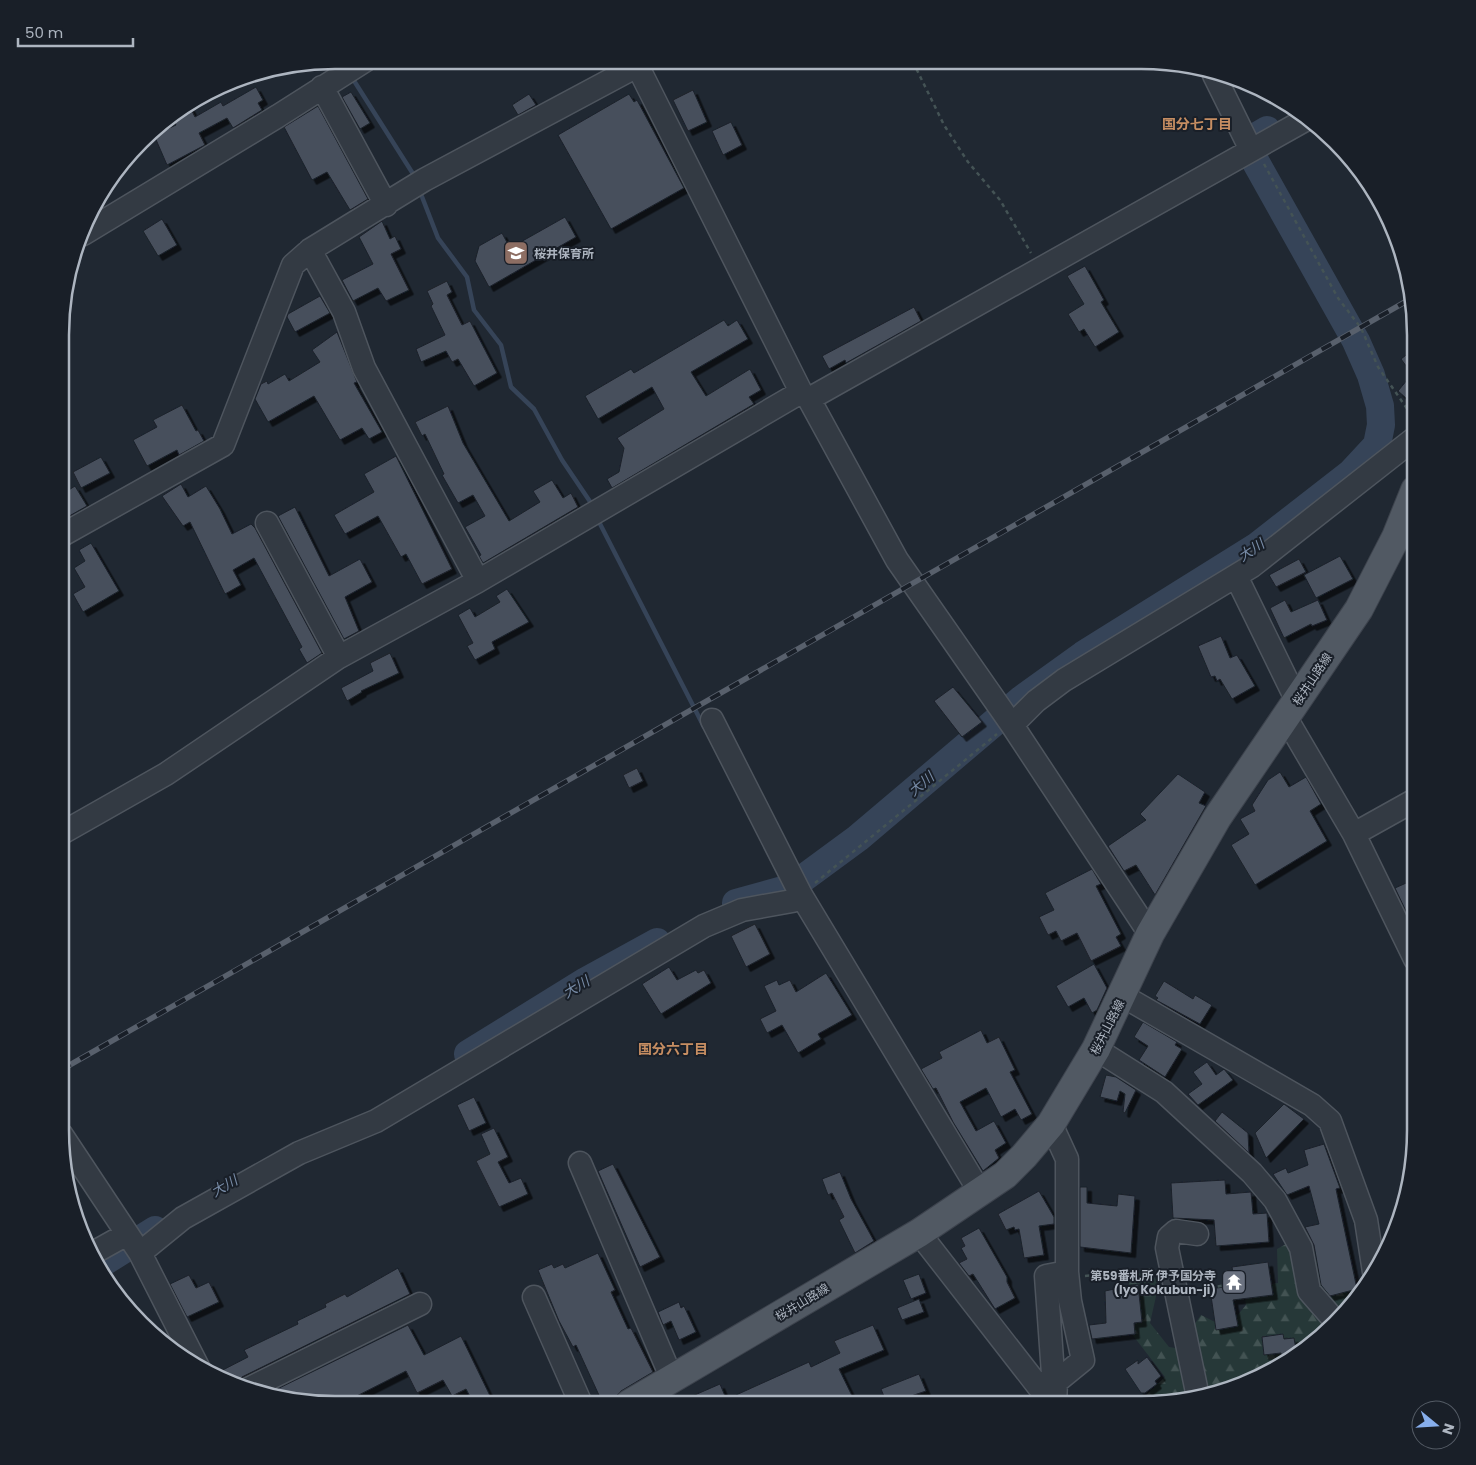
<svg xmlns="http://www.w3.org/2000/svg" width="1476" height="1465" viewBox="0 0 1476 1465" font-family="Poppins,'Noto Sans JP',sans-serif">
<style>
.forest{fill:url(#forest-firs)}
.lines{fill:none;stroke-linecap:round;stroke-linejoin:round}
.stream{stroke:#364458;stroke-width:4.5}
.river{stroke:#364458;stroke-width:28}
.building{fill:#474f5c;stroke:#1b212a;filter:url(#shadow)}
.minor-casing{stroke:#4e555e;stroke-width:25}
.major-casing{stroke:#3d434d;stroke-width:30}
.path{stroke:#445355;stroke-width:2.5;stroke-dasharray:4 4;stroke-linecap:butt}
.minor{stroke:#333a43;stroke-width:22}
.major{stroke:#515963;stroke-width:28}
.rail-casing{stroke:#58606c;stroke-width:5.5}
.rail{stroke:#191f28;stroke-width:4;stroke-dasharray:11;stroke-linecap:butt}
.labels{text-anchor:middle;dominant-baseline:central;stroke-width:4;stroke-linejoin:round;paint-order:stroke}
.poi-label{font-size:12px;font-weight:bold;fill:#adb5c0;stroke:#191f28;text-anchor:start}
.street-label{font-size:12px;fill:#adb5c0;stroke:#191f28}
.neighbourhood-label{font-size:14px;font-weight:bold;fill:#c78e62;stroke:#191f28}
.water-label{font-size:14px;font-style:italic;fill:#788ca7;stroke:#191f28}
.rim{fill:none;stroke:#adb5c0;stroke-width:2.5}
</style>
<defs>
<pattern id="forest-firs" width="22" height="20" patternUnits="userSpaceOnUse" patternTransform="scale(1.25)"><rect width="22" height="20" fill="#263838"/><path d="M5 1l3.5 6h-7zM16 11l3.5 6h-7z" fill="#435353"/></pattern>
<filter id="shadow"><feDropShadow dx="4.5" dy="4.5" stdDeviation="0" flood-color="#0009"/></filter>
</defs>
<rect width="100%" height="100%" fill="#202832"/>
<!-- forest -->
<path class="forest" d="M1308,1232L1324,1288L1359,1295L1348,1311L1308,1349L1230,1390L1159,1404H1139L1138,1403L1165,1377L1128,1329L1129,1274L1150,1273L1159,1283L1150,1323L1169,1347L1182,1349L1186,1336L1201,1315L1227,1328L1246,1305L1244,1289L1278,1283L1277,1249Z"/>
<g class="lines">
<!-- stream -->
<path class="stream" d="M351,76L415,177
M419,189L438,238L467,277L474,310L501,345L511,387L534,409L562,460L593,506
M597,518L704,727"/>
<!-- river -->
<path class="river" d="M736,903L790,888L858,838L1022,699L1083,655L1256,547L1351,473L1377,445L1381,425L1380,406L1371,375L1356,341L1254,159L1255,137L1267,130
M468,1054L586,981L657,942
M99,1265L155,1230"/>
</g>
<!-- building -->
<path class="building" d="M256,87L263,100L258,103L262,110L233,128L227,118L199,133L205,145L167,165L154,135L176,125L172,117L190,107L195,117L221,102L223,106Z
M693,90L707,122L688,131L673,100Z
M351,92L370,123L360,129L342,97Z
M529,94L536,105L518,115L512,105Z
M629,94L634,102L637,100L684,188L611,229L558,135Z
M318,106L368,199L350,210L327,172L312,180L284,127Z
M731,122L742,145L723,155L712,131Z
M565,217L576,237L489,287L475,261L479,246L502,233L510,248Z
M162,219L177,245L158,256L143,231Z
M382,221L390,239L395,236L401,249L391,254L409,290L386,301L378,288L353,301L342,280L373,264L359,237Z
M1085,266L1104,300L1101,302L1119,332L1095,347L1084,329L1079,332L1068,314L1084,304L1067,276Z
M447,281L452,292L447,295L462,325L470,321L497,373L474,386L458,359L452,362L446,351L421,362L416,349L445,335L431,306L433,304L427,291Z
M320,296L330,313L295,332L287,317L288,314Z
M914,307L921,321L846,363L845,360L829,369L822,356Z
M724,320L728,326L737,320L748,339L691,372L706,396L750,369L761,390L749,397L754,404L612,488L607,479L619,472L624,448L617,438L664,409L652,387L598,419L585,396L631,369L634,373Z
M337,332L357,382L354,383L382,432L369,439L362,428L340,440L314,396L268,422L255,399L261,384L267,381L268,384L285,374L289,381L320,362L312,350Z
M1415,348V406L1398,391L1412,374L1401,359Z
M182,405L196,431L198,430L204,441L179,455L177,450L147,466L133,440L157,427L153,420Z
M448,406L463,443L509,521L540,502L533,491L552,480L563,498L571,493L578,507L483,563L479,556L481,555L465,527L485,516L473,495L458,503L442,475L444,474L425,434L422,436L415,422Z
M396,456L452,569L422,584L406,554L401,557L378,516L345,534L334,515L374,492L364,474Z
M101,457L110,473L81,488L73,472Z
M181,484L188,497L206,486L220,509L232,534L251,524L255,528L322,653L307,663L299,649L302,647L254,558L233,570L241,585L225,594L190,522L183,526L162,496Z
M75,486L87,506L64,519V493Z
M295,507L329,576L360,559L372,582L345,597L359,631L344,639L278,516Z
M91,543L119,591L83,612L73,594L85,587L74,568L85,561L79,550Z
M1340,556L1353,579L1316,598L1304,575Z
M1299,559L1306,572L1276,587L1269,575Z
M507,589L529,622L492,642L495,649L475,660L467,646L473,643L458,615L470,608L475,617L500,602L496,596Z
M1285,600L1291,612L1318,600L1327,620L1312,626L1311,624L1284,638L1270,608Z
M1221,636L1230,658L1237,655L1255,686L1232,699L1220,679L1217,681L1215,676L1211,677L1198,646Z
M390,653L399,673L361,691L362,692L347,701L341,688L373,671L370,663Z
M953,687L982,722L962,737L934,701Z
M637,768L643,781L629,788L623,775Z
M1280,772L1289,787L1306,777L1321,804L1310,811L1327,841L1255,885L1231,845L1249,834L1240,819L1255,811L1252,805L1268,780Z
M1178,774L1205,792L1199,803L1206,806L1155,895L1136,865L1124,871L1108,846L1146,820L1140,814Z
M1092,869L1101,884L1096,886L1121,934L1116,937L1121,946L1091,961L1077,933L1061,941L1056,931L1048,935L1039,917L1054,910L1045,893Z
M1415,879V930L1395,888Z
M755,924L770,954L746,967L731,936Z
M1094,964L1107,988L1097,1010L1092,1013L1084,998L1068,1007L1056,986Z
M669,967L677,980L696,970L698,973L704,970L711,983L661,1014L642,984Z
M826,973L852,1015L818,1034L821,1039L798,1053L782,1025L767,1033L760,1019L776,1011L764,986L777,980L779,985L790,980L796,992Z
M1164,981L1193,999L1195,995L1212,1005L1200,1024L1156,1000L1158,998L1155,996Z
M1143,1022L1177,1042L1175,1045L1182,1049L1165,1077L1139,1060L1148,1046L1134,1037Z
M981,1030L987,1043L999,1037L1015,1070L1010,1072L1032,1114L1021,1120L1015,1109L1001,1117L986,1088L960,1102L976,1131L994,1121L1006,1143L995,1150L999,1158L983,1171L953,1122L936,1088L933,1089L921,1069L942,1058L939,1052Z
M1207,1062L1216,1075L1224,1069L1233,1080L1198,1105L1188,1094L1202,1084L1193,1072Z
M1106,1075L1116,1077L1136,1090L1125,1113L1123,1112L1125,1094L1120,1091L1117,1101L1100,1097Z
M474,1097L486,1123L469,1131L457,1105Z
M1284,1104L1304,1119L1266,1158L1255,1133Z
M1222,1112L1248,1133L1249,1153L1215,1121Z
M494,1128L508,1157L498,1162L509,1183L521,1178L528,1194L499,1207L476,1161L490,1154L481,1134Z
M1324,1144L1340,1188L1336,1189L1357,1289L1330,1296L1321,1285L1314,1245L1305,1227L1319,1224L1309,1186L1287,1195L1273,1174L1286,1168L1288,1173L1308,1165L1304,1150Z
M613,1164L660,1257L640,1267L598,1171Z
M840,1172L851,1199L874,1241L855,1253L839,1220L844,1217L832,1193L828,1195L822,1179Z
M1225,1180L1226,1194L1251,1192L1253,1214L1267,1213L1269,1242L1216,1246L1214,1220L1173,1218L1171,1183Z
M1080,1187H1087V1203L1117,1206L1118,1194L1135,1196L1131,1253L1080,1247Z
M1039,1191L1054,1217V1224L1039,1226L1044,1255L1024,1258L1019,1229L1015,1230L1014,1227L1006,1230L998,1214Z
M979,1228L1007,1277V1282L1015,1298L995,1309L973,1274L969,1276L959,1263L967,1259L961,1248L965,1246L961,1238Z
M598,1253L615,1290L611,1292L628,1329L631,1328L653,1372L621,1391L615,1397L613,1404H603L576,1345L573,1347L559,1321L538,1270L552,1264L554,1268L563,1264L565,1268Z
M1268,1262L1273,1295L1233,1300L1238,1326L1216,1330L1210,1289L1230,1286L1228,1273H1233L1232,1267Z
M398,1268L410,1294L242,1377L236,1384L213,1375L248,1357L244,1350L298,1324L297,1321L326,1307L325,1304L345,1294L347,1297Z
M919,1274L926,1293L911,1299L903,1280Z
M189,1275L196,1288L209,1282L219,1302L187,1317L170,1284Z
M1138,1284L1142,1322L1134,1323L1135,1334L1092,1339L1089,1325L1106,1323L1105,1291Z
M919,1299L924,1312L902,1320L897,1308Z
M679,1302L681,1308L684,1306L696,1332L679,1340L671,1321L663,1325L658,1312Z
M408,1325L424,1355L461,1336L494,1404H474L466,1389L452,1396L443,1380L417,1393L406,1371L341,1404H317L274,1397L271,1392Z
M873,1325L884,1350L839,1369L856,1404H806L803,1398L788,1404H740L736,1395L809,1362L811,1367L840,1353L834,1341Z
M1283,1334L1284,1339L1294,1338L1297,1355L1282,1362L1281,1353L1264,1355L1262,1337Z
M1147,1357L1161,1376L1155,1381L1157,1384L1145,1393H1141L1125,1369L1138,1360V1364Z
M919,1374L926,1391L887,1404L881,1389Z
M720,1384L725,1396L705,1404H674Z"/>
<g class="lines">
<defs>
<path id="minor" d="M635,61L801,392L809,399L897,560L1012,725L1150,934
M1214,75L1251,150
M322,87L386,205
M83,234L278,116L366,60
M310,250L344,312L364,368L478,581
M809,399L1305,120
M267,523L339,657
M64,534L223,445L293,265L310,250L424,180L637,66
M1236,576L1297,701
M1286,718L1354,834L1415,959
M712,720L801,895L980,1192
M1012,725L1036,701L1064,680L1252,566L1415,438
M62,833L166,774L339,657L478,581L801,392
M1354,834L1415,800
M1123,996L1312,1105L1330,1121L1366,1220L1374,1272
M1096,1049L1164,1092L1252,1173L1275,1200L1301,1248L1309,1291L1336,1322
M1051,1124L1067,1159V1272L1070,1301L1083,1360L1056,1382L1055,1404
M61,1134L140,1253L199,1369
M580,1163L672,1379
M919,1233L1052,1404
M1197,1234L1176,1231L1169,1237L1167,1248L1198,1397
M93,1253L127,1234
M140,1253L183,1218L299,1153L376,1121L704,926L742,910L792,901L801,895
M534,1297L581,1404
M248,1389L420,1304
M1043,1393L1053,1374L1046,1276L1067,1272"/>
<path id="major" d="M629,1404L919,1233L1005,1175L1024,1156L1051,1124L1096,1049L1150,934L1217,818L1359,609L1396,537L1415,490"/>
</defs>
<!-- minor casing -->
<use href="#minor" class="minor-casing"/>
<!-- major casing -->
<use href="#major" class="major-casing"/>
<!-- path -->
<path class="path" d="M913,62L944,125L968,162L1000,200L1031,253
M1264,164L1338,298L1361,328L1378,367L1415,420
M815,883L997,734
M1085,1276L1154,1269
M1194,1290L1227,1285"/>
<!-- minor -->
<use href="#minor" class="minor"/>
<!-- major -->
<use href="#major" class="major"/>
<defs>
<path id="rail" d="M61,1070L1412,298"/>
</defs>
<!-- rail casing -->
<use href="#rail" class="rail-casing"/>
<!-- rail -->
<use href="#rail" class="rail"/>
</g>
<!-- icons -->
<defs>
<symbol id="school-square" viewBox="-11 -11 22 22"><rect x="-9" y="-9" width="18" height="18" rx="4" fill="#8d6e63" stroke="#191f28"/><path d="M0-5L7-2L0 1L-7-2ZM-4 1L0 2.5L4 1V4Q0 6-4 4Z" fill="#fff"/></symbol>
<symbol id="temple-square" viewBox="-11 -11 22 22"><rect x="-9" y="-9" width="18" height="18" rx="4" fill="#6b7280" stroke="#191f28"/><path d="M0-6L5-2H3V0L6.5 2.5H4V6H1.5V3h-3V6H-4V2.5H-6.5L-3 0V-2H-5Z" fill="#fff"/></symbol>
</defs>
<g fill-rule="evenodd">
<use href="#school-square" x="502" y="239" width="28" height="28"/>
<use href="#temple-square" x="1220" y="1268" width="28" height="28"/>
</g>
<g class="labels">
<!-- poi labels -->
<g class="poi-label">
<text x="534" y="253">桜井保育所</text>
<text x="1216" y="1275" text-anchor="end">第59番札所 伊予国分寺<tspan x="1216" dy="14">(Iyo Kokubun-ji)</tspan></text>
</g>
<!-- street labels -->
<g class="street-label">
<text transform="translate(1312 679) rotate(-56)">桜井山路線</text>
<text transform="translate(1107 1027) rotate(-63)">桜井山路線</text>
<text transform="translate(802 1302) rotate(-31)">桜井山路線</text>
</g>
<!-- neighbourhood labels -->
<g class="neighbourhood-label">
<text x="1197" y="124">国分七丁目</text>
<text x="673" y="1049">国分六丁目</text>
</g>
<!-- water labels -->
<g class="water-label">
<text transform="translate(1251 550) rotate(-34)">大川</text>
<text transform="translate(921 784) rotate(-40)">大川</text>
<text transform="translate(576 987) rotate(-31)">大川</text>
<text transform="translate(224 1186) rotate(-30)">大川</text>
</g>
</g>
<!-- crop -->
<path d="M0 0H1476V1465H0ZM335 69H1141A266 266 0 0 1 1407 335V1130A266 266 0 0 1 1141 1396H335A266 266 0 0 1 69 1130V335A266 266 0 0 1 335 69Z" fill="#191f28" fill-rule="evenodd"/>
<path class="rim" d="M335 69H1141A266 266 0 0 1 1407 335V1130A266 266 0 0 1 1141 1396H335A266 266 0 0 1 69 1130V335A266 266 0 0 1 335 69Z"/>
<!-- north arrow -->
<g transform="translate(1436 1425) rotate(108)"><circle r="24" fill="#191f28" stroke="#545b65"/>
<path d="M0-4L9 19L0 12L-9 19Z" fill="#87aeec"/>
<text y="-8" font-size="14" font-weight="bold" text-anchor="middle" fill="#adb5c0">N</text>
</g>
<!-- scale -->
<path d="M18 38v8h115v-8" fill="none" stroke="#adb5c0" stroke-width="2.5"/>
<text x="25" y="38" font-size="15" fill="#adb5c0" stroke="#191f28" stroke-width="4" paint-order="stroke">50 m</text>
</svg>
